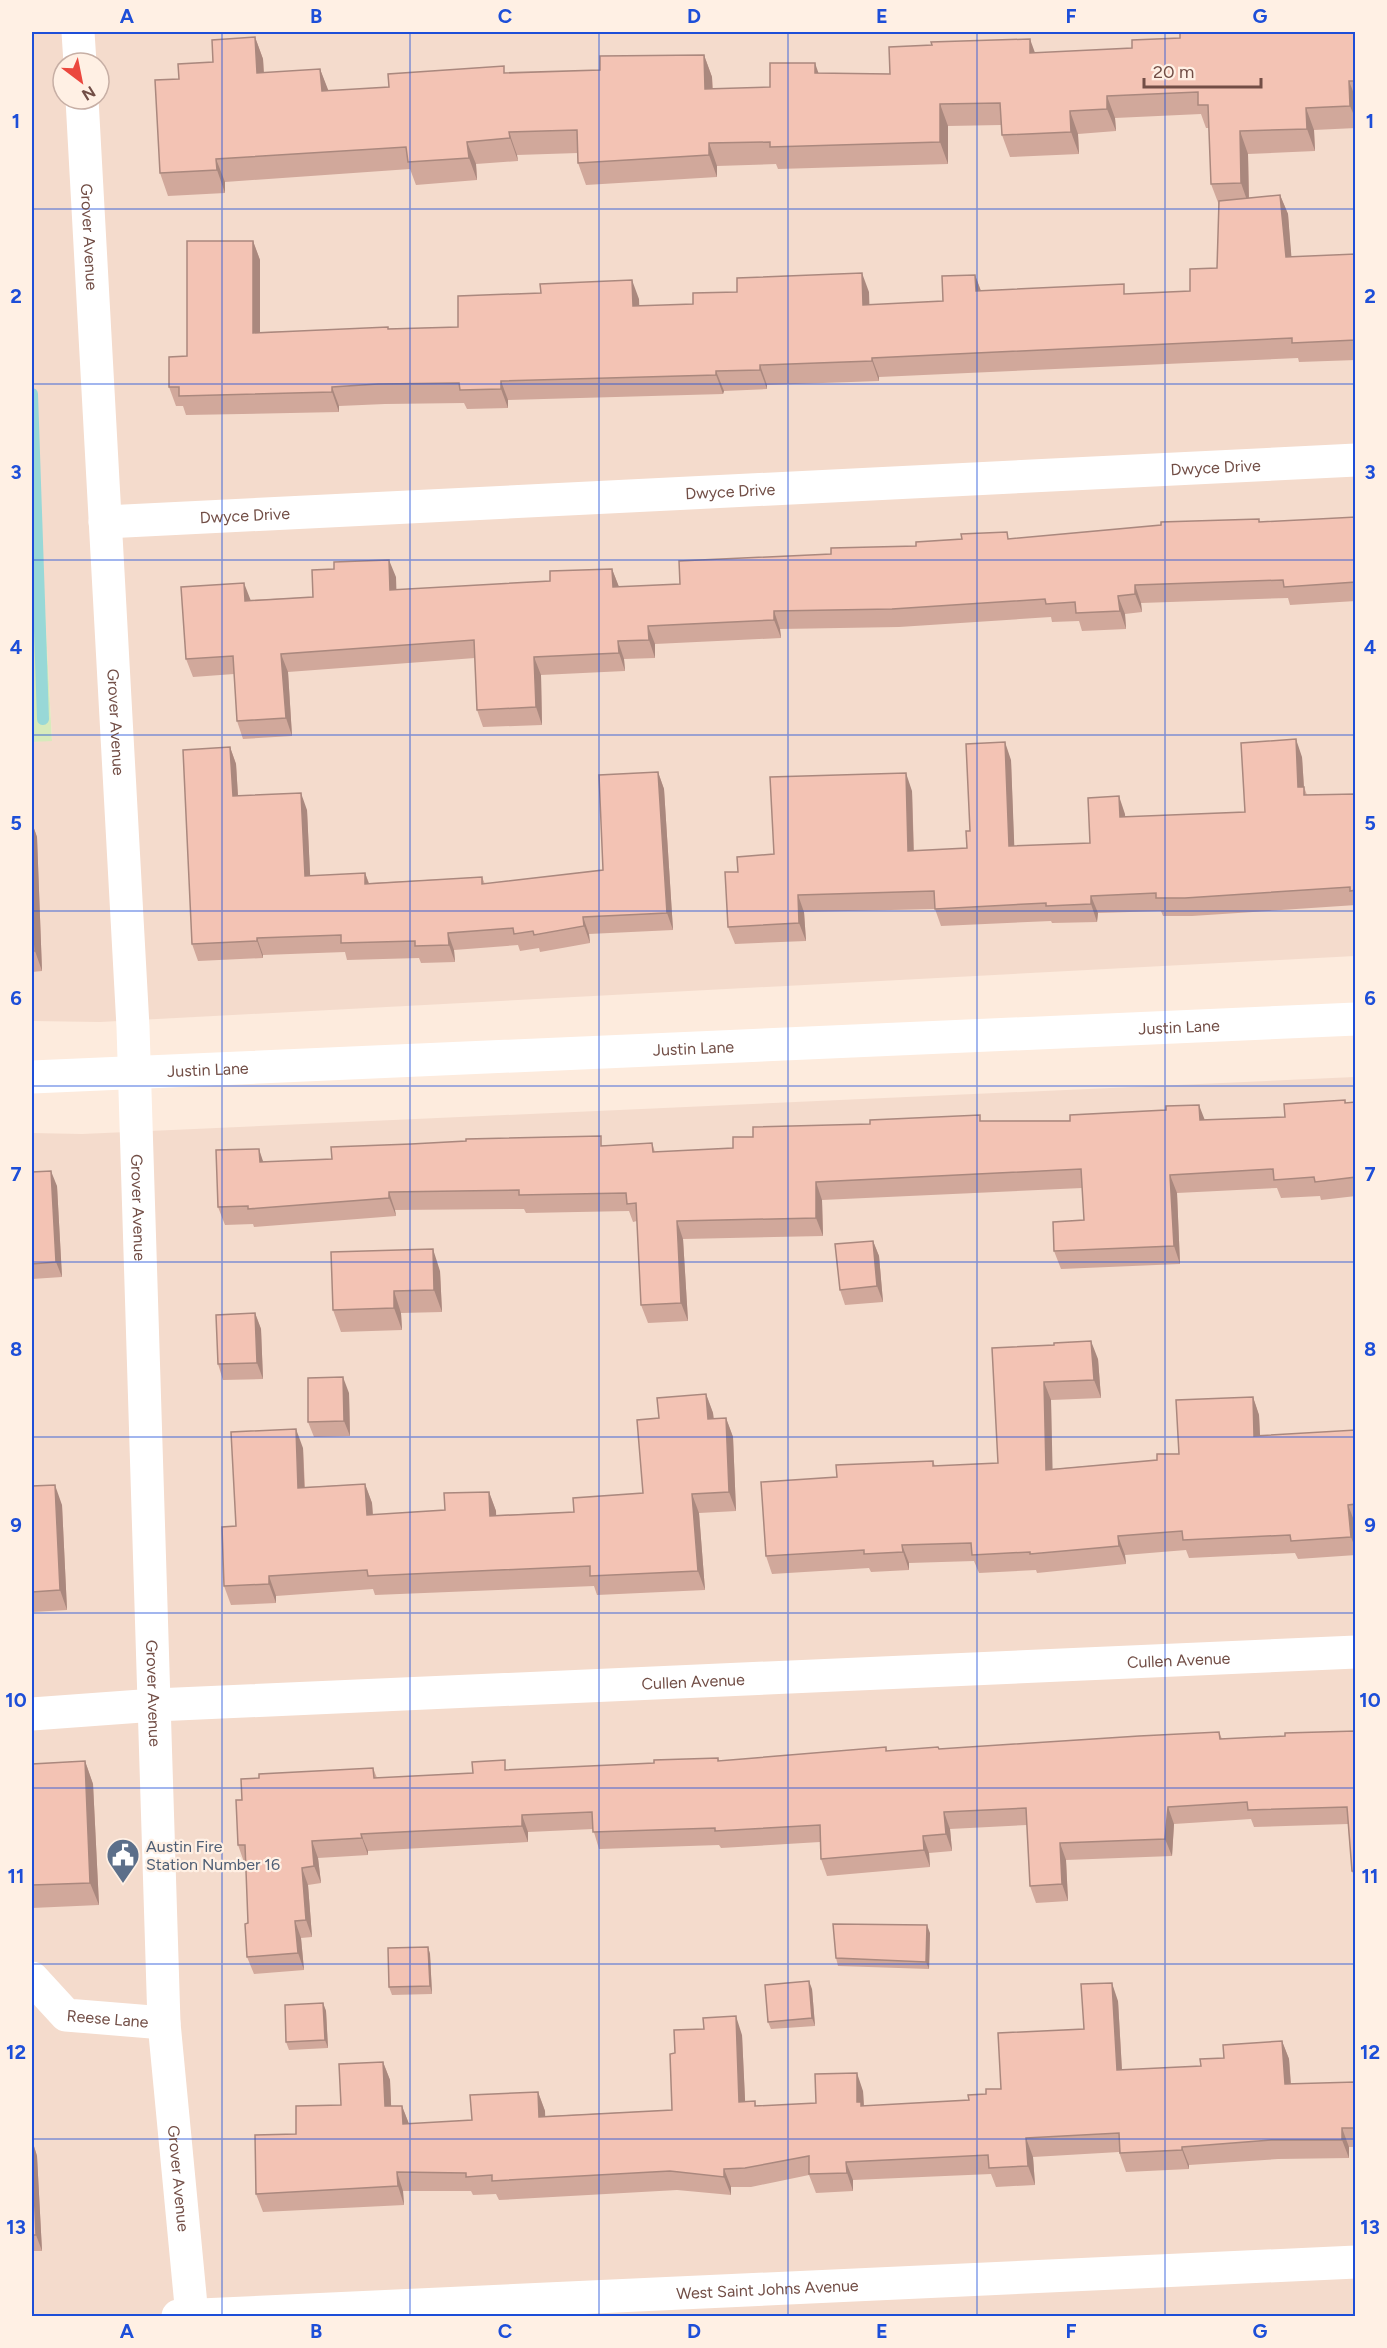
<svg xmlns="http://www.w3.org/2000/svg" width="1387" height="2348" viewBox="0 0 1387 2348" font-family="Figtree,sans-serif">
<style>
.residential{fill:#f4dbcc;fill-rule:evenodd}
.green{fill:#d7eabc}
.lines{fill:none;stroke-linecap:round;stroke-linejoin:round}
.stream{stroke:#98d8d7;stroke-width:12}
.minor{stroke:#fff;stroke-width:33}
.wall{fill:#d1a89b}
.shaded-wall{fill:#aa887e}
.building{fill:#f3c3b4;stroke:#aa887e;stroke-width:1.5}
.grid{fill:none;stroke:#1d4ed8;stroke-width:1.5;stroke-opacity:0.55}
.labels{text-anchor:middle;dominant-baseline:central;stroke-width:4.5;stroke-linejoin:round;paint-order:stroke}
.street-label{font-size:16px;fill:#724e46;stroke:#fff0e4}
.service-label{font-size:16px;fill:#4e5e75;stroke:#fff0e4;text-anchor:start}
.neatline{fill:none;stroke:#1d4ed8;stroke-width:2}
.grid-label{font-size:20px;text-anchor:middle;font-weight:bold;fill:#1d4ed8}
</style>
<rect width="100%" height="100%" fill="#fdebdd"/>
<!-- residential -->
<path class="residential" d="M32,32H1355V956L100,1022L32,1021V742L52,740L32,371ZM63,63H99V99H63Z
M1355,1077V2316H32V1133L82,1134Z"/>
<!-- green -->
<path class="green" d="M32,371L52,741L32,742Z"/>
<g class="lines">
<!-- stream -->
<path class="stream" d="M32,394L43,719"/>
<!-- minor -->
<g class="minor">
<path d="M78,32L80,63"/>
<path id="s1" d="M82,99L133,1027L164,2023L192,2316"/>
<path id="s2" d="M105,522L1356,460"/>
<path id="s3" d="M32,1077L1356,1019"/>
<path id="s4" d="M32,1714L155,1705L1356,1652"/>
<path id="s5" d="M32,1978L66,2015L164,2023"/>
<path id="s6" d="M178,2316L1356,2262"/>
</g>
</g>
<!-- wall -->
<path class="wall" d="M1356,32V128L1314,130L1315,151L1248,154L1249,198L1280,195L1288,214L1291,257L1356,254V360L1299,362L1298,358L879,377V381L767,385V389L724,391L723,394L508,400V408L467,409L464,403L385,404L339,406V412L186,415L183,406H176L169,387L253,241L260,260V332L458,327L639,299V306L693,304L869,292V305L943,301L975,275L981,291L1127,294L1190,291L1217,268L1219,205L1211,184L1209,128H1206L1201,114L1115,118L1116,131L1078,134L1079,154L1010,157L1002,135L1001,125L948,126V164L778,169L776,164L717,166V177L586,185L578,163V153L517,155L518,161L476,164L477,180L416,185L410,169L225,182V193L168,196L160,173L179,79L213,62L255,37L263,59L264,73L320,69L328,91L389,87L506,73L600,70L704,55L712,77L713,89L770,87L818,73L890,74L1035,53L1132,48Z
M1356,517V601L1290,605L1288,598L1141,603L1142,612L1125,614L1126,629L1082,631L1079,621L1052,622L1051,617L899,627L780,629L781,638L655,644V658L624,659L625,671L541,675L542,725L483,727L477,710L475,658L288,672L292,736L243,739L237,721L234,674L193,677L186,659L250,600L313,597L396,577V590L550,581L612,569L619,587L680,584L831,554L916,546L1010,539Z
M230,747L236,764L238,796L307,810L310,876L365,873L369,883L482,877L485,884L603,870L658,772L664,789L673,930L589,934L590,943L540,952L539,948L520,951L518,945L454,950L455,962L421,963L419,958L347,960L345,952L263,955V958L198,961L192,944Z
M1302,757L1304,787L1307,795L1356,794V905L1192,916H1163L1161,911L1098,913L1097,922L1052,923L1051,921L941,926L935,909L804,912L806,941L735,944L728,927L738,872L912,791L914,851L967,848L970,831L1011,760L1014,846L1090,843L1125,814V817L1245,812Z
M32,823L37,837L42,971L32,972Z
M1345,1100L1346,1103L1356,1102V1196L1321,1200L1320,1196L1281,1198L1277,1188L1177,1193L1180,1264L1061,1269L1054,1251L1084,1220L1082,1188L822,1200L823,1236L683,1239L688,1321L648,1323L641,1305L637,1221L633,1222L629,1211L526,1213L524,1209L395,1210L396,1216L254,1227L253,1224L225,1225L218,1207L263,1162L332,1159L652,1143L655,1152L733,1148L753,1137L870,1124L982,1121L1205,1120L1285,1117Z
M32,1172L57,1186L62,1277L32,1279Z
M873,1241L879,1256L883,1302L845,1305L840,1290Z
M440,1271L442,1312L401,1313L402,1330L341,1332L333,1310Z
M255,1313L261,1329L263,1379L223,1380L218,1364Z
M992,1348L1098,1359L1101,1398L1051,1400L1052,1469L1157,1460L1179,1454L1253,1397L1259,1415L1260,1436L1356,1430V1555L1298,1559L1295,1553L1189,1558L1186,1550L1125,1555L1126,1564L1037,1573L1036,1570L979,1573L974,1561L909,1563V1570L871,1572L869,1568L772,1574L766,1556L933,1461L935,1466L998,1463Z
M349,1393L350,1436L314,1437L308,1422Z
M706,1394L713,1413L714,1419L726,1418L733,1437L736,1511L699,1513L705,1590L597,1595L594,1586L375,1595L373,1589L276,1596V1603L231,1605L224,1586L236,1526L303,1448L305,1487L365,1484L372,1503L373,1515L445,1510L489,1492L496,1511V1515L574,1512L643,1493L659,1418Z
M32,1486L62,1505L67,1610L32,1612Z
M1356,1731V1881L1352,1871L1348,1824L1254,1827L1251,1819L1174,1824L1172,1856L1066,1860L1068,1901L1036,1903L1030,1886L1027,1825L950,1829L952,1851L929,1853L930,1867L827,1876L821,1859L820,1842L721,1848L719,1845L599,1849L593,1829L528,1832V1842L368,1851V1855L318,1858L321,1883L308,1885L312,1937L301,1938L304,1970L254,1974L247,1957L248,1923L246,1862H244L238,1845L242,1800L259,1778L373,1768L377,1778L654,1763L718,1758L719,1761L886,1747L887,1751L938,1747L939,1749L1219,1732L1222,1739L1285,1736Z
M85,1761L93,1784L99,1905L32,1908V1764Z
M930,1933L929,1969L838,1966L836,1958Z
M428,1947L430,1954L432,1994L392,1995L389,1987Z
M812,1989L815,2026L771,2029L768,2022Z
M1118,2001L1122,2070L1201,2066L1224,2058L1282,2041L1289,2059L1291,2084L1356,2082V2147H1349V2158L1278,2159L1189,2165V2169L1126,2172L1119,2152L1033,2157L1035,2185L996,2187L991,2174L853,2180V2191L816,2193L809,2175L751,2187H731V2195L677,2190L499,2200L496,2194L473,2195L471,2191H403L404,2205L263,2212L256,2194L296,2134L341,2105L383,2062L390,2080L391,2106H402L409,2124L472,2120L538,2092L545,2111V2116L672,2110L675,2053L742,2035L745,2101H755L756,2106L816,2103L863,2091L864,2106L969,2100L1001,2089L1084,2029Z
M323,2003L326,2011L328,2048L289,2050L286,2042Z
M32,2140L37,2156L42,2251H32Z"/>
<!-- shaded-wall -->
<path class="shaded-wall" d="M255,37L263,59L265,96L257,73Z
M1030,39L1038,61L1030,53Z
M704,55L712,77L713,112L705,89Z
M815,63L823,86L815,73Z
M320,69L329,92L322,91Z
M1349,81L1356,99V120L1350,106Z
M1107,96L1115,118L1116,131L1107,109Z
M940,104L948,126V164L940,142Z
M1306,108L1314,130L1315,151L1307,129Z
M1070,111L1078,134L1079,154L1071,132Z
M1240,131L1248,154L1249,206L1241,183Z
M509,132L517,155L518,161L510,138Z
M467,142L476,164L477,180L469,158Z
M709,143L717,166V177L709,155Z
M216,159L225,182V193L217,170Z
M1280,195L1288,214L1293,276L1286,257Z
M253,241L260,260V352L253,333Z
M862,273L869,292L870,324L863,305Z
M975,275L982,294L976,291Z
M632,280L639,299L640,326L633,306Z
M872,358L879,377V381L872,361Z
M760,365L767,385V389L760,370Z
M716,371L724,391L723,394L716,375Z
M501,381L508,400V408L501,389Z
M332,387L339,406V412L332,392Z
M389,560L396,577L397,608L390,590Z
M612,569L619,587H613Z
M244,583L251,601H245Z
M1135,585L1141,603L1142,612L1135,594Z
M1118,596L1125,614L1126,629L1120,611Z
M774,611L780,629L781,638L774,620Z
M648,626L655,644V658L649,640Z
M618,641L624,659L625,671L619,653Z
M281,654L288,672L292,736L286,718Z
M534,657L541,675L542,725L536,707Z
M1296,739L1302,757L1305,805L1298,787Z
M1005,742L1011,760L1015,864L1009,846Z
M230,747L236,764L239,813L233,796Z
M658,772L664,789L673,930L667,913Z
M906,773L912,791L914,868L908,851Z
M301,793L307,810L311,893L305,876Z
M1119,796L1125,814L1126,835L1120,817Z
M32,823L37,837L42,971L35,951L32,866Z
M365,873L371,890L365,884Z
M798,895L804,912L806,941L799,923Z
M1091,896L1098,913L1097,922L1091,904Z
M583,917L589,934L590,943L584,926Z
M448,933L454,950L455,962L449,945Z
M257,938L263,955V958L257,941Z
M1199,1105L1206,1123L1200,1120Z
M259,1149L265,1167L260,1162Z
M51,1171L57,1186L62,1277L56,1262Z
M1170,1175L1177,1193L1180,1264L1174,1246Z
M816,1182L822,1200L823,1236L816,1218Z
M389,1192L395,1210L396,1216L389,1198Z
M677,1221L683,1239L688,1321L681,1303Z
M873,1241L879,1256L883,1302L877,1286Z
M433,1249L440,1271L442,1312L434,1290Z
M394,1291L401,1313L402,1330L394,1308Z
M255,1313L261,1329L263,1379L257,1363Z
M1091,1341L1098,1359L1101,1398L1094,1380Z
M343,1377L349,1393L350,1436L344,1421Z
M1044,1382L1051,1400L1053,1488L1046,1470Z
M706,1394L713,1413L715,1438L708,1419Z
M1253,1397L1259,1415L1261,1455L1254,1436Z
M726,1418L733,1437L736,1511L729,1492Z
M296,1429L303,1448L305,1507L298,1488Z
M365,1484L372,1503L374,1534L367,1515Z
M55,1485L62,1505L67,1610L60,1590Z
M489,1492L496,1511L497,1535L490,1516Z
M692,1494L699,1513L705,1590L698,1571Z
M1348,1505L1355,1523L1356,1550L1351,1537Z
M1118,1536L1125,1555L1126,1564L1119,1546Z
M902,1545L909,1563V1570L903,1552Z
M269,1576L276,1596V1603L269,1584Z
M85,1761L93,1784L99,1905L90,1883Z
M1168,1807L1174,1824L1172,1856L1165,1839Z
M944,1812L950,1829L952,1851L946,1834Z
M522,1815L528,1832V1842L522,1826Z
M361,1834L368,1851V1855L362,1838Z
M923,1836L929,1853L930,1867L924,1850Z
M312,1841L318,1858L321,1883L314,1866Z
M1060,1843L1066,1860L1068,1901L1062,1884Z
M302,1868L308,1885L312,1937L306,1920Z
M295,1921L301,1938L304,1970L298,1953Z
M927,1925L930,1933L929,1969L926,1962Z
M428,1947L430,1954L432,1994L430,1986Z
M809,1981L812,1989L815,2026L812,2018Z
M1112,1983L1118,2001L1123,2089L1117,2070Z
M323,2003L326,2011L328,2048L325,2040Z
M736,2016L742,2035L746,2120L739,2102Z
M1282,2041L1289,2059L1292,2102L1285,2084Z
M383,2062L390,2080L392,2125L385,2106Z
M857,2073L863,2091L864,2109L857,2102Z
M538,2092L545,2111L546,2135L539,2117Z
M402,2106L409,2124H403Z
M1342,2128L1349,2147V2158L1342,2140Z
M1026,2138L1033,2157L1035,2185L1028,2166Z
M32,2140L37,2156L42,2251L36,2235Z
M1182,2147L1189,2165V2169L1182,2150Z
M846,2162L853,2180V2191L847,2173Z
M724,2169L731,2187V2195L724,2177Z
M397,2172L403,2191L404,2205L398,2186Z"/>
<!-- building -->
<path class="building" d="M1180,32H1356V81H1349L1350,106L1306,108L1307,129L1240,131L1241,183L1211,184L1208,105H1198V92L1107,96V109L1070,111L1071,132L1002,135L1000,103L940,104V142L770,147V142L709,143V155L578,163L577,130L509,132L510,138L467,142L469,158L408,162L406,147L216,159L217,170L160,173L155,80L179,79L178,64L213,62L212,40L255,37L257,73L320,69L322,91L389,87L388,74L504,66V73L600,70V56L704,55L705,89L770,87V63H815V73L890,74L889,47L932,45L931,42L1030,39V53L1132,48V40L1180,38Z
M1280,195L1286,257L1356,254V340L1292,343V338L872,358V361L760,365V370L716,371V375L501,381V389L460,390L459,383L378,384L332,387V392L179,396V387H169V357L187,356V241H253V333L388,327V329L458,327V296L541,293L540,284L632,280L633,306L693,304V293L737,292V278L862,273L863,305L943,301L942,276L975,275L976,291L1124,284V294L1190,291V269L1217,268L1219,201Z
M1356,517V582L1284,587L1283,580L1135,585V594L1118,596L1120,611L1076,613L1075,602L1046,604L1045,599L892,609L774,611V620L648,626L649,640L618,641L619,653L534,657L536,707L477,710L474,640L281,654L286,718L237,721L233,656L186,659L181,587L244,583L245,601L313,597L312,570L334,569V562L389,560L390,590L550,581V571L612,569L613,587L680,584L679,561L831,554V548L916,546V542L962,539L961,534L1007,532L1008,539L1161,525V522L1259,519V522Z
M1296,739L1298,787H1304V795L1356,794V890L1350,891V887L1185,898H1156V893L1091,896V904L1046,906V903L935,909L934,891L798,895L799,923L728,927L725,872H738L737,857L774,854L770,777L906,773L908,851L967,848L966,831H970L966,744L1005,742L1009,846L1090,843L1088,798L1119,796L1120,817L1245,812L1241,743Z
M230,747L233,796L301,793L305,876L365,873V884L482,877V884L603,870L599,775L658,772L667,913L583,917L584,926L534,935L533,931L514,934L513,928L448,933L449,945L415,946V941L341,943V935L257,938V941L192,944L183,750Z
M32,866L35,951H32Z
M1345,1100V1103L1356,1102V1177L1315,1182L1314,1177L1274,1180L1273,1169L1170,1175L1174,1246L1054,1251L1053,1222L1084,1220L1081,1169L816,1182V1218L677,1221L681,1303L641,1305L636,1203L627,1204L626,1193L519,1195V1190L389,1192V1198L248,1209V1206L218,1207L216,1150L259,1149L260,1162L332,1159L331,1147L411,1144L466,1141V1139L601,1136V1146L652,1143L653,1152L733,1148V1137H753V1127L870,1124V1120L980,1115V1121H1070V1115L1166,1110V1106L1199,1105L1200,1120L1285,1117L1284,1104Z
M51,1171L56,1262L32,1264V1172Z
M873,1241L877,1286L840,1290L835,1244Z
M433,1249L434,1290L394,1291V1308L333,1310L331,1252Z
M255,1313L257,1363L218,1364L216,1315Z
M1091,1341L1094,1380L1044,1382L1046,1470L1157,1460V1454H1179L1176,1400L1253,1397L1254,1436L1356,1430V1504L1348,1505L1351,1537L1291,1541L1290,1535L1183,1540L1182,1531L1118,1536L1119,1546L1030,1554V1552L972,1555L971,1543L902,1545L903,1552L864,1554V1550L766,1556L761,1482L837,1477L836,1465L933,1461V1466L998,1463L992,1348L1054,1345V1343Z
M343,1377L344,1421L308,1422V1378Z
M706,1394L708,1419L726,1418L729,1492L692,1494L698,1571L590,1576V1566L368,1576L367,1570L269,1576V1584L224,1586L222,1527L236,1526L231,1432L296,1429L298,1488L365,1484L367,1515L445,1510L444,1493L489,1492L490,1516L574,1512L573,1498L643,1493L637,1420L659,1418L657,1398Z
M55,1485L60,1590L32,1592V1486Z
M1356,1731V1871H1352L1347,1807L1248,1810L1247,1802L1168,1807L1165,1839L1060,1843L1062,1884L1030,1886L1026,1808L944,1812L946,1834L923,1836L924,1850L821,1859L820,1825L715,1831V1828L593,1832L592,1812L522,1815V1826L361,1834L362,1838L312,1841L314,1866L302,1868L306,1920L295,1921L298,1953L247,1957L245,1924L248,1923L245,1845H238L236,1800H242L241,1779L259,1778V1774L373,1768L374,1778L473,1773L472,1762L505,1760V1770L654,1763V1760L718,1758V1761L886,1747V1751L938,1747L939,1749L1139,1736L1219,1732L1220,1739L1285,1736V1733Z
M85,1761L90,1883L32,1885V1764Z
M833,1924L927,1925L926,1962L836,1958Z
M428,1947L430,1986L389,1987L388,1948Z
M809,1981L812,2018L768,2022L765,1985Z
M1112,1983L1117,2070L1201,2066L1200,2059L1224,2058L1223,2045L1282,2041L1285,2084L1356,2082V2128H1342V2140H1271L1182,2147V2150L1120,2153L1119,2133L1026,2138L1028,2166L989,2168L988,2155L846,2162L847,2173L809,2174V2156L745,2168L724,2169V2177L670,2171L492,2181V2175L466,2177V2173L397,2172L398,2186L256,2194L255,2135L296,2134V2106L341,2105L339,2064L383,2062L385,2106H402L403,2124L472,2120L470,2095L538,2092L539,2117L672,2110L670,2054L675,2053L674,2030L704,2029L703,2018L736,2016L739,2102L755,2101V2106L816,2103L815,2074L857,2073V2102H861V2106L969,2100L968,2095L986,2094V2089H1001L998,2033L1084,2029L1081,1984Z
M323,2003L325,2040L286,2042L285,2005Z
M32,2140L36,2235H32Z"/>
<!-- grid -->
<path class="grid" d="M222,32V2316M410,32V2316M599,32V2316M788,32V2316M977,32V2316M1165,32V2316M32,209H1356M32,384H1356M32,560H1356M32,735H1356M32,911H1356M32,1086H1356M32,1262H1356M32,1437H1356M32,1613H1356M32,1788H1356M32,1964H1356M32,2139H1356"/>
<!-- icons -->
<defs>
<symbol id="civic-pin" viewBox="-11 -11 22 30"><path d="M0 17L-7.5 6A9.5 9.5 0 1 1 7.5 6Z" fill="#5c6f8a" stroke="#fff0e4"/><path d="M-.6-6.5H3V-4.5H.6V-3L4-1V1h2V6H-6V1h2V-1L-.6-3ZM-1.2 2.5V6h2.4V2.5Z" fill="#fff"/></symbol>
</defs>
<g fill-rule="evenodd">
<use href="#civic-pin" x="104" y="1836" width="38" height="52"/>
</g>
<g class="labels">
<!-- street labels -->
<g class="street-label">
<text stroke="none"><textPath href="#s1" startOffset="138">Grover Avenue</textPath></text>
<text stroke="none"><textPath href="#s2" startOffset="1112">Dwyce Drive</textPath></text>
<text stroke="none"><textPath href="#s2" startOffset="626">Dwyce Drive</textPath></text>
<text stroke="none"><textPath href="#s2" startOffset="140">Dwyce Drive</textPath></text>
<text stroke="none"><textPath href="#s1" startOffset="624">Grover Avenue</textPath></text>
<text stroke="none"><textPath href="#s3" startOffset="1148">Justin Lane</textPath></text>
<text stroke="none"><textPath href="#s3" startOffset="662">Justin Lane</textPath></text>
<text stroke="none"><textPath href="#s3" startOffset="176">Justin Lane</textPath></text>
<text stroke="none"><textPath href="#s1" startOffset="1110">Grover Avenue</textPath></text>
<text stroke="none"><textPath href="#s4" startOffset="1148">Cullen Avenue</textPath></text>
<text stroke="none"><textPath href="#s4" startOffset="662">Cullen Avenue</textPath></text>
<text stroke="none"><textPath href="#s1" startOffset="1596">Grover Avenue</textPath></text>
<text stroke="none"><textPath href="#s5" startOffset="92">Reese Lane</textPath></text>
<text stroke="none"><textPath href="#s1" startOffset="2082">Grover Avenue</textPath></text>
<text stroke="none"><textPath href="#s6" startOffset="590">West Saint Johns Avenue</textPath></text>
</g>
<!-- service labels -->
<g class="service-label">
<text x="146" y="1846">Austin Fire<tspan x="146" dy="18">Station Number 16</tspan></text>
</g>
</g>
<!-- border -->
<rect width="1387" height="2348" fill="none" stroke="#fff0e4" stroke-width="66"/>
<!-- north arrow -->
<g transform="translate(81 81) rotate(148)"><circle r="28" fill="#fff0e4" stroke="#c7afa5" stroke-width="1.5"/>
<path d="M0-4.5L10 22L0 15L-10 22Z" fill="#eb473e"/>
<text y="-9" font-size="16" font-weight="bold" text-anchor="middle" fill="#724e46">N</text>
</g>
<!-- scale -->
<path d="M1144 78v9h117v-9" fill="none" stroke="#724e46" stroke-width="3"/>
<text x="1153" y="78" font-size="18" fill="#724e46" stroke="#fff0e4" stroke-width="4.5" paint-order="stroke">20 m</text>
<rect x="33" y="33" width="1321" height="2282" class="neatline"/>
<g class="grid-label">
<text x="127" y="23">A</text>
<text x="316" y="23">B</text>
<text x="505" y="23">C</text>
<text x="694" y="23">D</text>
<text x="882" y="23">E</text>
<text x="1071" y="23">F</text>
<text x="1260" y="23">G</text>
<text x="16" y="128">1</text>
<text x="1370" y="128">1</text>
<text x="16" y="303">2</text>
<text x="1370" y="303">2</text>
<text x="16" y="479">3</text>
<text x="1370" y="479">3</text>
<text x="16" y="654">4</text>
<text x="1370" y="654">4</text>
<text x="16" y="830">5</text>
<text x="1370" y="830">5</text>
<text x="16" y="1005">6</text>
<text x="1370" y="1005">6</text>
<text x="16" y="1181">7</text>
<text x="1370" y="1181">7</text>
<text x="16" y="1356">8</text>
<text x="1370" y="1356">8</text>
<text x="16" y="1532">9</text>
<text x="1370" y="1532">9</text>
<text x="16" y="1707">10</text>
<text x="1370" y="1707">10</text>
<text x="16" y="1883">11</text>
<text x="1370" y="1883">11</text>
<text x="16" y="2059">12</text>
<text x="1370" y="2059">12</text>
<text x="16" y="2234">13</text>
<text x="1370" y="2234">13</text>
<text x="127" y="2338">A</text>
<text x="316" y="2338">B</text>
<text x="505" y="2338">C</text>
<text x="694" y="2338">D</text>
<text x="882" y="2338">E</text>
<text x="1071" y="2338">F</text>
<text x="1260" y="2338">G</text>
</g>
</svg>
